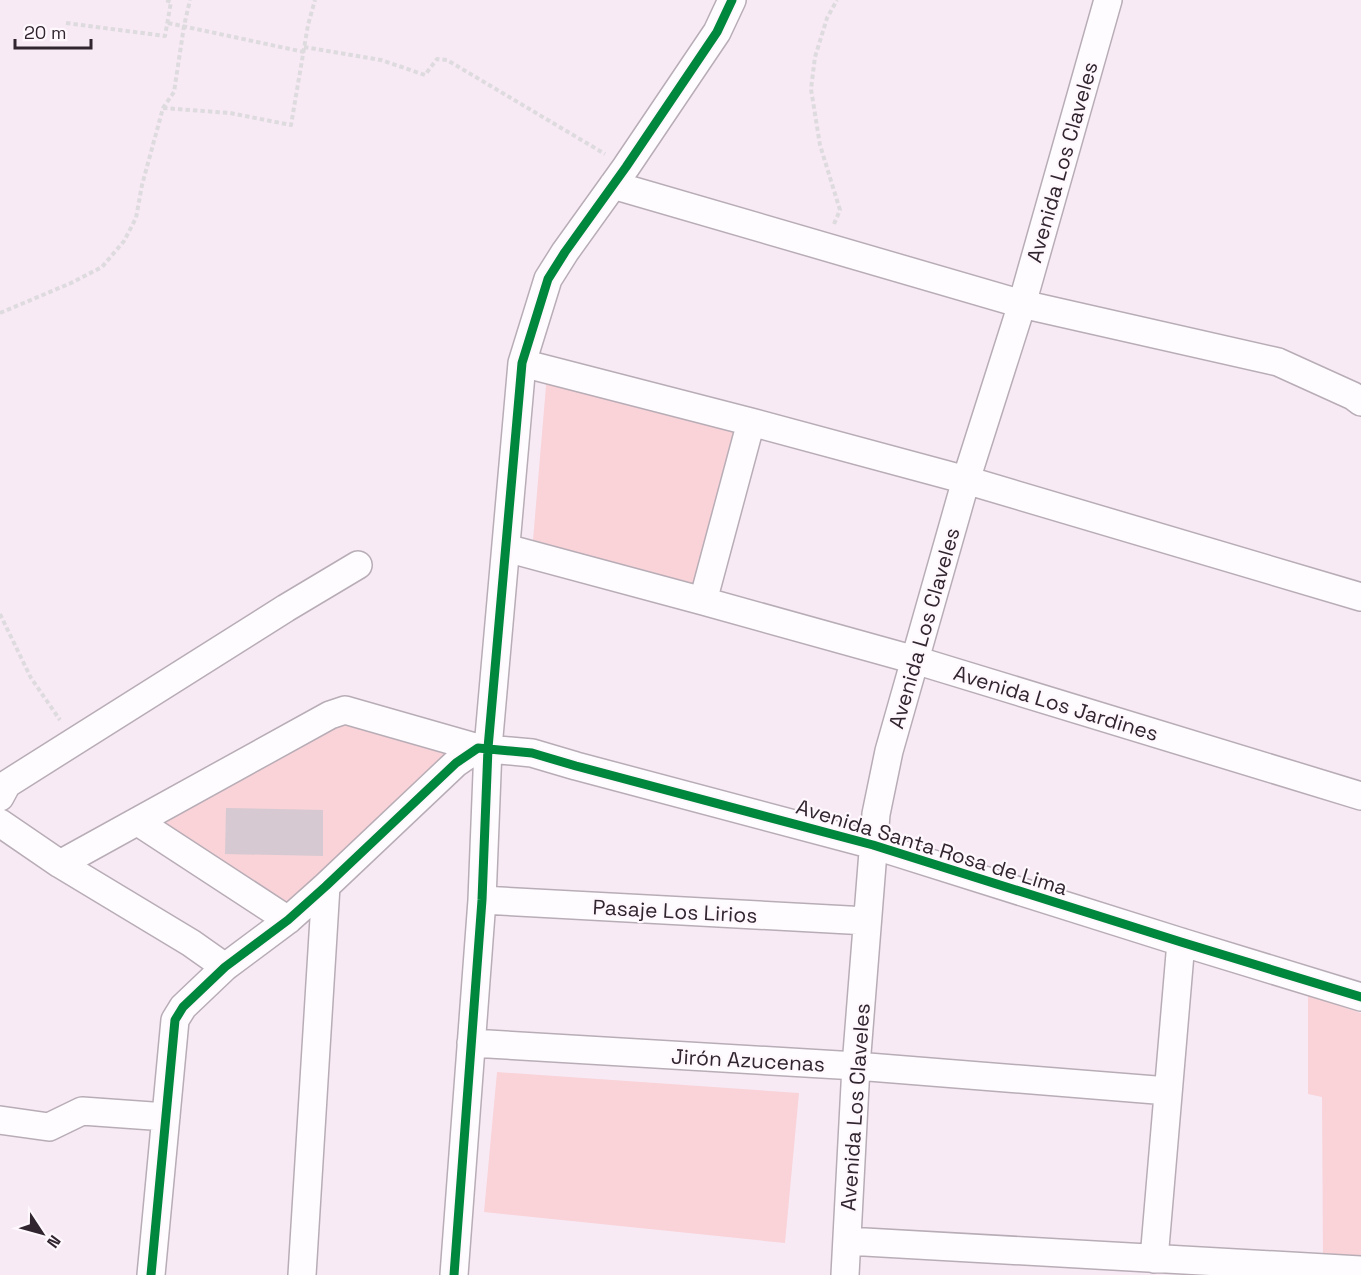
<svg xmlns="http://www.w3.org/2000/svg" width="1361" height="1275" viewBox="0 0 1361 1275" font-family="'Space Grotesk',sans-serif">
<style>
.green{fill:#f9d3d8}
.building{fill:#d7c9d1}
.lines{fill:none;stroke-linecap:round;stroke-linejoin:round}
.minor-casing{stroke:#b8adb6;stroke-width:30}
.path{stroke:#dedbde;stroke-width:4;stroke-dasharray:4.5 3;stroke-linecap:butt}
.minor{stroke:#fefcfe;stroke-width:27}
.cycleway-casing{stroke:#fef8fd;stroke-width:13}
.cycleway{stroke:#00873e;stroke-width:9}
.labels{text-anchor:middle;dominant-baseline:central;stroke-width:4.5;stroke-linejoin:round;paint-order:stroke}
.street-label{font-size:21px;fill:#31252f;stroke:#fef8fd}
</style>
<rect width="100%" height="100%" fill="#f7eaf5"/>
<!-- green -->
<path class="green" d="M547,374L739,429L694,586L533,540Z
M345,717L451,754L281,910L152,822Z
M1308,995L1361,1013V1267L1323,1264L1322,1097L1308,1094Z
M497,1072L799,1093L785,1243L484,1212Z"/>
<!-- building -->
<path class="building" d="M226,808L323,810V856L225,854Z"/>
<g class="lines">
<defs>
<path id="minor" d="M613,185L1022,304L1278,362L1353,396L1361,402
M522,363L751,422L966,480L1361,597
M506,548L703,601L915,660L1361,796
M703,601L751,422
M0,797L7,784L286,608L358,565
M138,822L288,920
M0,823L60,864L191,943L225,967
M60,864L330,715L345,710L478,748
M482,900L867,921
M471,1043L856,1066L1168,1091
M0,1120L49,1127L82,1111L166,1117
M847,1241L1361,1270
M1154,1259L1181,942
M151,1275L175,1020L183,1007L225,967L288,920L326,886L456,763L478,748L532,753L576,766L873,845L1181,942L1361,997
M302,1275L326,886
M454,1275L482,900L488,748L522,363L548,279L565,252L626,167L717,32L732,0
M845,1275L856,1066L876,814L889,751L966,480L1022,304L1108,0"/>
</defs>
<!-- minor casing -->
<use href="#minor" class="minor-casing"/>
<!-- path -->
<path class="path" d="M66,23L165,36L171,2L166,0
M168,23L304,52
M304,47L381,60L425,75L437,59L447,60L605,154
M163,108L230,113L291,125L308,25L315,0
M834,224L840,210L820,145L811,89L815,57L827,18L837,0
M0,313L71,283L102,267L124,241L136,218L142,185L163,108L174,92L184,26L190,0
M0,614L31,678L60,720"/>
<!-- minor -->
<use href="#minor" class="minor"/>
<defs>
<path id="cycleway" d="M151,1275L175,1020L183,1007L225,967L288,920L326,886L456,763L478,748L532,753L576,766L873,845L1181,942L1361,997
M454,1275L482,900L488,748L522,363L548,279L565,252L626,167L717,32L732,0"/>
</defs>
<!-- cycleway casing -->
<use href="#cycleway" class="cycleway-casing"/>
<!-- cycleway -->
<use href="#cycleway" class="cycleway"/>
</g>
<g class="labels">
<!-- street labels -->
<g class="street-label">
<text transform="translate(1062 162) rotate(-74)">Avenida Los Claveles</text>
<text transform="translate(924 628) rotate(-74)">Avenida Los Claveles</text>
<text transform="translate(1056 703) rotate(17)">Avenida Los Jardines</text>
<text transform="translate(932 847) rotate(17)">Avenida Santa Rosa de Lima</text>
<text transform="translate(675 911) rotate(3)">Pasaje Los Lirios</text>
<text transform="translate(748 1060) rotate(3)">Jirón Azucenas</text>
<text transform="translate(855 1107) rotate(-86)">Avenida Los Claveles</text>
</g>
</g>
<!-- north arrow -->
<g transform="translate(42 1233) rotate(126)" stroke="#fef8fd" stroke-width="4.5" paint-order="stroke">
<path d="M0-4.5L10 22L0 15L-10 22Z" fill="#31252f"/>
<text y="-9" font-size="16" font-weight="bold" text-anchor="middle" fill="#31252f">N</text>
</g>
<!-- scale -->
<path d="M15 39v9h76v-9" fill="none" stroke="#31252f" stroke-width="3"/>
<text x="24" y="39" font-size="18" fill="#31252f" stroke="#fef8fd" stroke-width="4.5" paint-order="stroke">20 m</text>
</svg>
